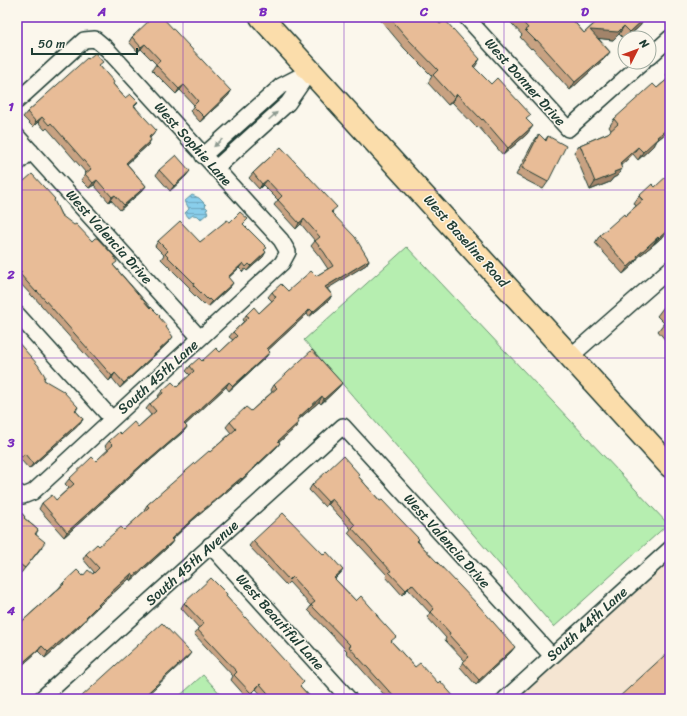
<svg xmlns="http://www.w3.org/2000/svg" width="687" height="716" viewBox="0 0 687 716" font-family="Sriracha,sans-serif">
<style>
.built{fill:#f5e5d2}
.green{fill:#b6eeb0;stroke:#6a9672}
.water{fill:url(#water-rules);stroke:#5f94a2}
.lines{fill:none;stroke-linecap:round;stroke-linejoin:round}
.street-casing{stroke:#1f3d34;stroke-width:18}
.primary-casing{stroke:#1f3d34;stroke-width:25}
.street{stroke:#fbf7ec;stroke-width:15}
.primary{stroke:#fbddab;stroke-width:22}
.wall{fill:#c8a282;stroke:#1f3d34}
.shaded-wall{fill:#a2846a;stroke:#1f3d34}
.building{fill:#e8bc97;stroke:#1f3d34}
.oneway{fill:#8d9a90}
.grid{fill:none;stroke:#7b2cbf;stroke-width:1;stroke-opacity:0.55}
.labels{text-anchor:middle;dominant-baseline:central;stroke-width:3;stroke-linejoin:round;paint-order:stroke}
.street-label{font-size:14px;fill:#1f3d34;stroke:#fbf7ec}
.neatline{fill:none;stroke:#7b2cbf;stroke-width:1.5}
.grid-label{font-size:13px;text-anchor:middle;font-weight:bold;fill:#7b2cbf}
</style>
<defs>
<pattern id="water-rules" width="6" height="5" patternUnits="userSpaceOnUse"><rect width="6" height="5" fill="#89ceeb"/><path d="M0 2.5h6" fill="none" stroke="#6fa8bf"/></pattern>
</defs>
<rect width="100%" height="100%" fill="#fbf7ec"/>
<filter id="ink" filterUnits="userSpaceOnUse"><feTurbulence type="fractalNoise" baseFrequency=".025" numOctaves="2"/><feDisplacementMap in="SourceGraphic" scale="8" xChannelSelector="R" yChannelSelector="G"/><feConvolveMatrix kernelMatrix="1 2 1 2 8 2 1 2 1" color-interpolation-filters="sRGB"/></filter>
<g filter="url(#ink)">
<!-- built -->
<path class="built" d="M670,561V699H518Z"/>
<!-- green -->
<path class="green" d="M407,247L668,524L554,627L304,340Z
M203,675L225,699H176Z"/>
<!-- water -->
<path class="water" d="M192,195L199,198L206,205L205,206L208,209L206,210L208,213L201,219L198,216L193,215L189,218L185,213L189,209L185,201Z"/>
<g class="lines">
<defs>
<path id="street" d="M466,17L568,129L643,62
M649,57L670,38
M17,101L84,40L95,39L107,49L281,240L288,252L282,263L33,492L23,496L17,492
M17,136L200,338
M203,156L281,86L310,71
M17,164L31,151
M215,169L288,103L310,71
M17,314L112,419
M571,356L670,269
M210,545L349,699
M41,699L343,426L552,656
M505,699L670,549"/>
<path id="primary" d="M261,17L670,466"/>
</defs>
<!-- street casing -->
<use href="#street" class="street-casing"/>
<!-- primary casing -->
<use href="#primary" class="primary-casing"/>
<!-- street -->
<use href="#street" class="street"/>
<!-- primary -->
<use href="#primary" class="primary"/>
</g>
<!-- wall -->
<path class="wall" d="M378,17H434L474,67L527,120V134L503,155L478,126L477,128L452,102L448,105L428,83L432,76L404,48Z
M506,17H570L584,33L595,23L590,18V17H645L640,26L627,38H625V40L619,34L613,40L598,38L610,52L604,59L570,90L532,48L531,49L520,37L522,35Z
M132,37L231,91L228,96L200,122L190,111L194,105L180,90L176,94L152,70L156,64L141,49L138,52L129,42Z
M88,59L100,66L113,84L125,98L135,106L153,135L150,138L148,145L127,164L146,186L142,191L120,210L111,200L109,202L94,185L89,188L81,180L86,173L47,128L45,130L38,122L33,127L23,117L27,112Z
M670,70V130L655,142L653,146L638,160L633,154L621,165L617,176L613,178L610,182L590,190L574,152L580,145L608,133L611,130L609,127L614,119L657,88L669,78L666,75Z
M539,134L545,140L548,136V182L543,189L516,175L534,141Z
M281,147L333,212L332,213L369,260L366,265L327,288L332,295L329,300L309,317L307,314L268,350L266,357L229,391L226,387L185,425L187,427L183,432L145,465L144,464L64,537L39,509L42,503L56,500L69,488L65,484L69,479L96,461L108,450L105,446L109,441L121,434L138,427L151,415L146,409L150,404L159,397L158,396L162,391L177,387L190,375L186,371L190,366L220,352L233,340L229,337L233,332L244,321L243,320L246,315L259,313L272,301L268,297L272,292L288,291L316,276L328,269L320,257L311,246L315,241L301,224L296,229L274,205L278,200L263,185L259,189L249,178L253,173Z
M159,170L186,176L170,191L156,175Z
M24,181L54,201L61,215L114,266L159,317L166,328L169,342L120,388L112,378L109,381L33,296V297L17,280L18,277L17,276V183Z
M639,196L668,232L653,245L638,257L633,265L623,274L595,243L600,235L625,216L636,206L634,203Z
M230,222L244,225L265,251L263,257L247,271L245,269L243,272L239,268L228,278L233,283L229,288L208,307L205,304L204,305L189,290L190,288L161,259L164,255L155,246L158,241L200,242Z
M670,302V346L658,331L664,323L657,316L663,308Z
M17,341L44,380L78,407L76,411L83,419L80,424L29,469L21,460L18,462L17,461Z
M342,383L338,388L321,404L319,402L298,420L296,427L279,442L280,443L276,448L238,484L237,483L193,520L172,540L173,541L169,546L153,561L131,581L129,579L103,602L86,618L83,623L67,638L45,658L38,651L17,670V626L59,588L63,583L83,576L93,574L94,572L83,559L86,554L124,530L145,511L144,510L147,505L210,452L231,433L226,427L230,422L251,411L272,392L271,390L274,385Z
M359,474L358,476L380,501L419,539L418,541L511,652L476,685L460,667L465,661L445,640L446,638L427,617L430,613L408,589L402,595L386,577L387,575L348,533L351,529L328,504L325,507L309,490L312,485Z
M17,508L25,517L24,518L38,530L36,534L42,547L21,573L17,570Z
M253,541L324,555L343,570L339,575L335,579L356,601L377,615L392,642L415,667L438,683L456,699H388L346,652L347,651L308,610L311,606L289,582L286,585L249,546Z
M226,596L301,687L312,699H265L256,689L247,698L231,680L233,676L194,634L199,628L181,608L184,603Z"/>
<!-- shaded-wall -->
<path class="shaded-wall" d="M645,18L640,26L626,38L630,32Z
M624,26L619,34L613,40L585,37L590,30Z
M145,44L141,49L138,52L141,47Z
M610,52L604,59L570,90L575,82Z
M480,59L475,67L468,73L473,66Z
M184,85L180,90L176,94L179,89Z
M231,91L228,96L200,122L204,117Z
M457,94L452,102L448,105L454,98Z
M42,117L38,122L33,127L36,122Z
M533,126L527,134L503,155L508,148Z
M670,127V130L655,142L653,146L638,160L643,152L657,137Z
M156,130L153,135L145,142L149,137Z
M151,140L148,145L122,168L126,163Z
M638,147L633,154L615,171L620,163Z
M622,169L617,176L613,178L610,182L590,190L595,182L614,172Z
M190,171L186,176L170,191L174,186Z
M97,180L94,185L89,188L93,183Z
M267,180L263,185L259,189L262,184Z
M146,186L142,191L120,210L124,205Z
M115,195L111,200L109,202L112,197Z
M304,219L301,224L296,229L299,223Z
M670,228V230L668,232L653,245L659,238Z
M658,237L653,245L631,263L637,256Z
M266,252L263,257L247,271L251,266Z
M638,258L633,265L623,274L628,267Z
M369,260L366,265L322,292L325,287Z
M243,263L239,268L224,282L228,277Z
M233,283L229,288L208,307L212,302Z
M332,295L329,300L309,317L313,312Z
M310,309L307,314L264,354L267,349Z
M173,337L169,342L120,388L124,383Z
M270,352L266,357L229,391L233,386Z
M115,373L112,378L109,381L112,376Z
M229,382L226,387L181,429L184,424Z
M342,383L338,388L321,404L324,399Z
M322,396L319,402L293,424L297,419Z
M83,419L80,424L29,469L33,464Z
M299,422L296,427L275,446L278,441Z
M187,427L183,432L145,465L149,460Z
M280,443L276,448L238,484L242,479Z
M148,459L144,464L64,537L67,532Z
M241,478L237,483L193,520L167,544L171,539L197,515Z
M332,499L328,504L325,507L328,502Z
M173,541L169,546L131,581L134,576Z
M343,570L339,575L331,583L334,578Z
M132,573L129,579L103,602L82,622L86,617L106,597Z
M412,584L408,589L402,595L406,590Z
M87,618L83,623L45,658L48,652Z
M42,646L38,651L17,670L20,665Z
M515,647L511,652L476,685L479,680Z
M191,653L187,658L143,699H141Z
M260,684L256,689L247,698L251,693Z"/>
<!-- building -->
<path class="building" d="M153,17H162L231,91L204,117L193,106L198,101L184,85L179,89L156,65L160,60L145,44L141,47L132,37Z
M389,17H434L440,24L445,20L480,59L473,66L491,84L497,78L531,115L526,119L533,126L508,148L483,119L482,120L457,94L454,98L433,75L438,70L409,40Z
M518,17H570L584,33L602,17H644L645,18L630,32L624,26L618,32L590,30L610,52L575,82L537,40L536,41L525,30L528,28Z
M95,53L103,62L99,65L114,82L113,84L125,98L130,94L138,102L134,106L156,130L149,137L151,140L126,163L146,186L124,205L115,195L112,197L97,180L93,183L85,174L91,169L51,123L49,125L42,117L36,122L27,112L87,58L88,59Z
M670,77V127L657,137L658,138L643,152L638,147L620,163L622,169L614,172L615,174L595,182L580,145L608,133L618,124L614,119L653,84L657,88Z
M539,134L546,141L548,136L566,146L548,182L522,168Z
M281,147L337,207L331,212L355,237L369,260L325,287L332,295L313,312L310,309L267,349L270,352L233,386L229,382L184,424L187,427L149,460L148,459L67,532L42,503L52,495L56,500L74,484L69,479L92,457L96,461L113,445L109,441L119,432L121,434L134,422L138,427L156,411L150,404L163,393L162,391L172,382L177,387L194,371L190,366L199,358L202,361L216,348L220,352L237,336L233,332L249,317L246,315L254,307L259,313L276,297L272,292L281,284L288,291L311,271L316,276L333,266L324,252L315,241L320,237L304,219L299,223L278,200L282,196L267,180L262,184L253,173Z
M176,155L190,171L174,186L159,170Z
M670,173V228L659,238L658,237L637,256L638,258L628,267L600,235L624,214L625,216L643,200L639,196L652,184L655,187Z
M32,174L55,199L54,200L61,215L74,225L76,224L92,241L95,238H97L114,256L117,262L113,265L150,308L151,307L160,316L159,317L167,326L166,327L173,337L124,383L115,373L112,376L37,291L36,292L20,274L22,272L17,267V183L22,178L24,181Z
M240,212L248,219L243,224L267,248L264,250L266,252L251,266L249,264L246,267L243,263L228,277L233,283L212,302L209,299L208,300L193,285L194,283L165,254L168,251L158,241L180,221L200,242L227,220L230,222Z
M670,302V316L663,308Z
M670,318V332L663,324Z
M17,341L38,365L45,376L44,380L63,391L78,407L75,410L83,419L33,464L25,454L21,457L17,452Z
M312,350L342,383L324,399L322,396L297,419L299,422L278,441L280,443L242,479L241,478L197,515L171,539L173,541L156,556L134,576L132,573L106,597L86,617L87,618L70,633L48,652L42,646L20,665L17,662V626L64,584L63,583L77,570L83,576L88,570L93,574L99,568L86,554L97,544L99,546L121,527L124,530L149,507L147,505L164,490L209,451L210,452L236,429L230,422L246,407L251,411L277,388L274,385Z
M343,456L359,474L358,476L380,501L382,500L419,539L417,541L479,606L515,647L479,680L463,662L469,657L449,635L450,633L431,612L434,609L412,584L406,590L389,572L391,571L352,528L355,525L332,499L328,502L312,485Z
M17,508L25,517L24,518L38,530L35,534L45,542L25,568L17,562Z
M283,513L324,555L327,552L343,570L334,578L356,601L361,596L377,614L376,615L396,637L391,641L415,667L420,663L438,683L440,681L456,699H396L349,647L351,646L311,605L315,602L292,577L289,580L253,541Z
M211,578L227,594L226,596L304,682L300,686L312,699H273L260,684L251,693L234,675L237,672L197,629L204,624L184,603Z
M162,623L191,653L141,699H83L81,697Z
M665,655L670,660V699H619L618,698Z"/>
<!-- one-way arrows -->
<defs><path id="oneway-solid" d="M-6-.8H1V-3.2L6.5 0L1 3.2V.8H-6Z"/></defs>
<g class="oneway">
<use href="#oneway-solid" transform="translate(273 116) rotate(-42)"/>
<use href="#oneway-solid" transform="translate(218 143) rotate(138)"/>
</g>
</g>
<!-- grid -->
<path class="grid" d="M183,17V699M344,17V699M504,17V699M17,190H670M17,358H670M17,526H670"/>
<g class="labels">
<!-- street labels -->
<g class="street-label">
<text transform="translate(525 82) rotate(48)">West Donner Drive</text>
<text transform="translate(193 144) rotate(48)">West Sophie Lane</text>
<text transform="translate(109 237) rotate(48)">West Valencia Drive</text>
<text transform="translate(466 241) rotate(48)">West Baseline Road</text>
<text transform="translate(158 377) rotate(-42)">South 45th Lane</text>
<text transform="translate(447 541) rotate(48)">West Valencia Drive</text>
<text transform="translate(192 563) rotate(-42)">South 45th Avenue</text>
<text transform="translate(280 622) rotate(48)">West Beautiful Lane</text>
<text transform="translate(587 624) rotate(-42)">South 44th Lane</text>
</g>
</g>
<!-- margin -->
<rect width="687" height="716" fill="none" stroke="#fbf7ec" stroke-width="44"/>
<!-- north arrow -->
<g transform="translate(637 50) rotate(48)"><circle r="19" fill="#fbf7ec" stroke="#a3ada2"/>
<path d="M0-3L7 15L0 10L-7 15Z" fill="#c8321e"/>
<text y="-6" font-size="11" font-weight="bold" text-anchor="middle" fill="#1f3d34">N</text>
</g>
<!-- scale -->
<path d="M32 48v6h105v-6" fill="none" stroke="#1f3d34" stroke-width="2"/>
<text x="38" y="48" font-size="12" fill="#1f3d34" stroke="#fbf7ec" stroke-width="3" paint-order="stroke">50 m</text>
<rect x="22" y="22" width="643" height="672" class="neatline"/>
<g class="grid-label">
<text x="102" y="16">A</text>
<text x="263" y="16">B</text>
<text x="424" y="16">C</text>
<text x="585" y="16">D</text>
<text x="11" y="111">1</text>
<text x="11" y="279">2</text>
<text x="11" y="447">3</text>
<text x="11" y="615">4</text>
</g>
</svg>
